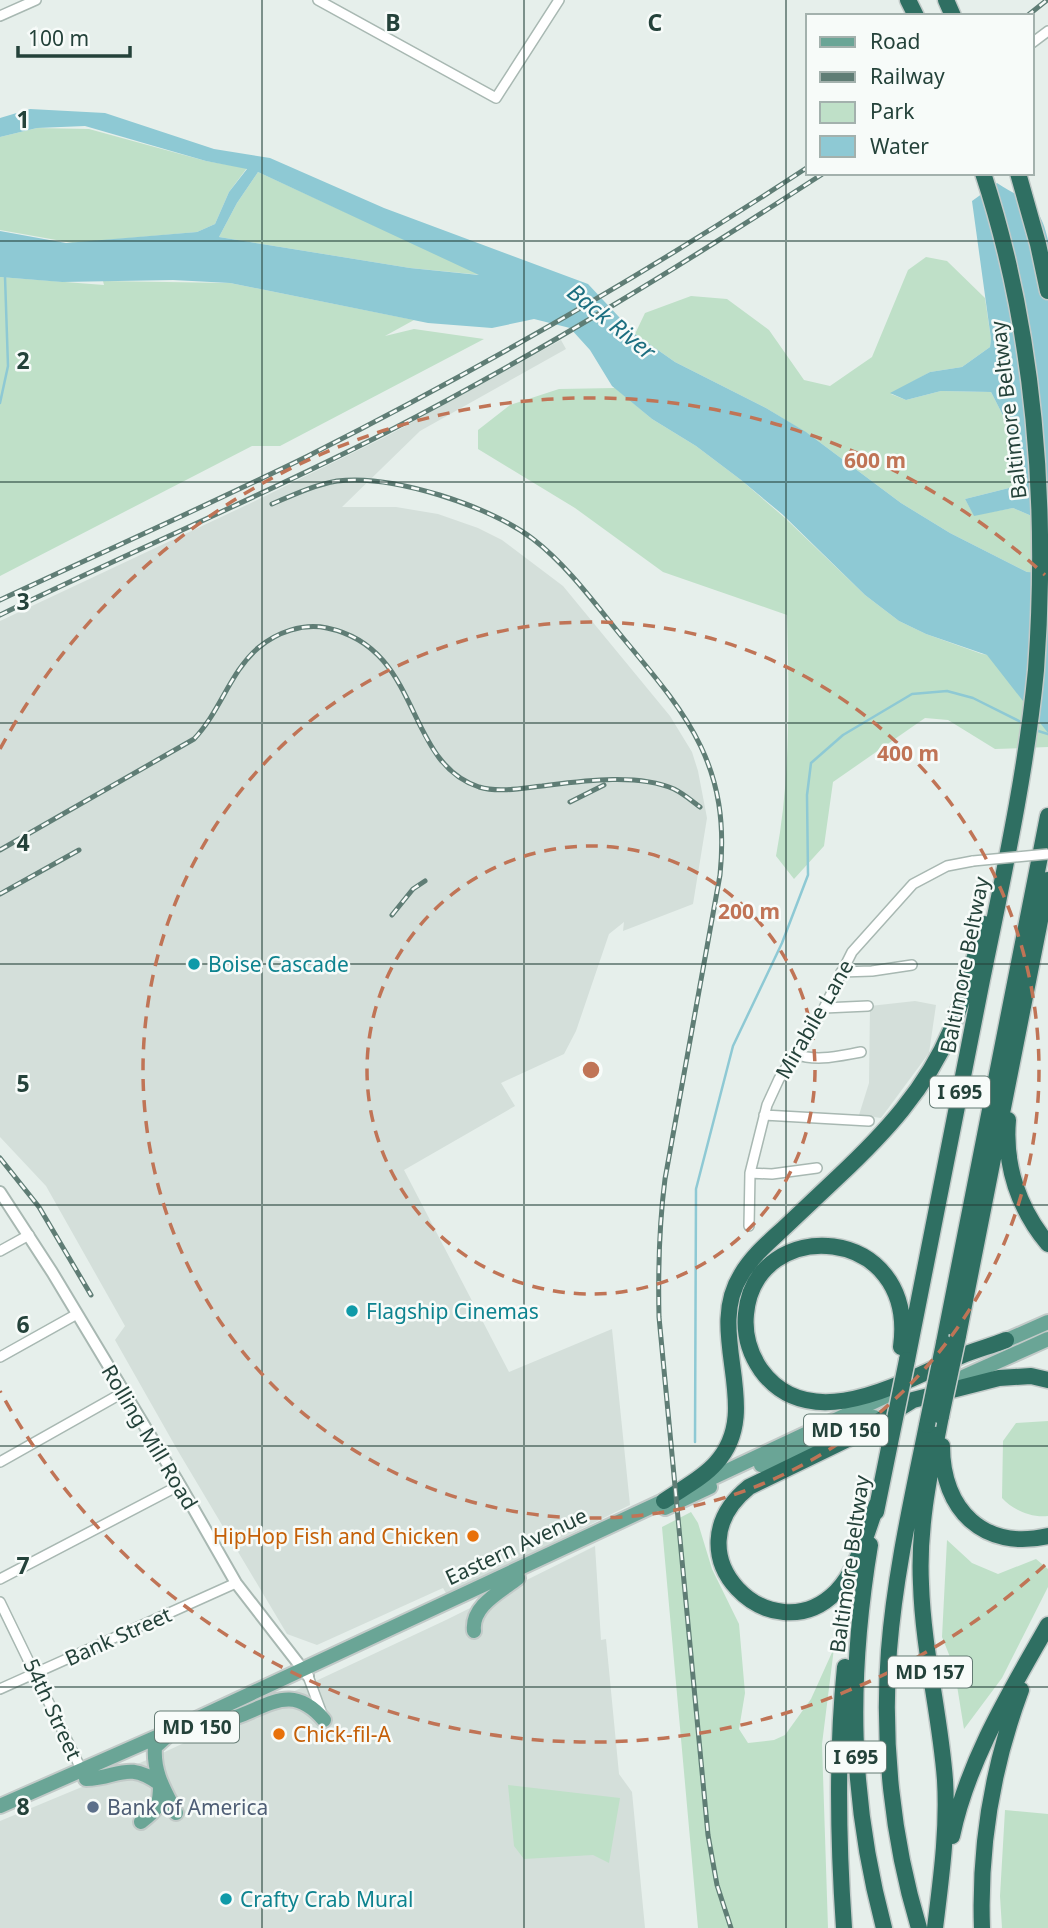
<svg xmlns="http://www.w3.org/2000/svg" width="1048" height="1928" viewBox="0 0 1048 1928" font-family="'Noto Sans',sans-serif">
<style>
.built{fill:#d4dfda}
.green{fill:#bfe0c8}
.water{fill:#8ec9d4;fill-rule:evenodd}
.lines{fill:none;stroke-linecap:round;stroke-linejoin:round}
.stream{stroke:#8ec9d4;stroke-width:2.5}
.minor-casing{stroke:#a8b8b2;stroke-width:12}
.tertiary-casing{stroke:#a8b8b2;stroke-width:14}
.primary-casing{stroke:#c2cac8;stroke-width:18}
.motorway-casing{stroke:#c2cac8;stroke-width:19}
.minor{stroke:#fff;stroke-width:9}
.tertiary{stroke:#fff;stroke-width:10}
.primary{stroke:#6aa596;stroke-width:14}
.motorway{stroke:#2f6f62;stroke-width:16}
.rail-casing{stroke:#5f7d75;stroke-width:5}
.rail{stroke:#f7fbf9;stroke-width:2.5;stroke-dasharray:8;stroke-linecap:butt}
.minor-bridge-casing{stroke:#a8b8b2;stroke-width:12;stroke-linecap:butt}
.motorway-bridge-casing{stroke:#c2cac8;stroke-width:19;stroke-linecap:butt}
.minor-bridge{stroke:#fff;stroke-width:9}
.motorway-bridge{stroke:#2f6f62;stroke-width:16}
.grid{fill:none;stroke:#24423a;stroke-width:2;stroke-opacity:0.55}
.ring{fill:none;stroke:#c07456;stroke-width:3.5;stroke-dasharray:12 9}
.culture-dot{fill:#0f9aa8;stroke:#f7fbf9;stroke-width:2.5}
.food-dot{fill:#e8710a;stroke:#f7fbf9;stroke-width:2.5}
.service-dot{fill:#5c6f8a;stroke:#f7fbf9;stroke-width:2.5}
.labels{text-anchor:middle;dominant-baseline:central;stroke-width:5;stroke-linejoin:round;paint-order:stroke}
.shield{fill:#f7fbf9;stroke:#637a73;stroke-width:2}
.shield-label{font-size:19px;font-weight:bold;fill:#24423a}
.street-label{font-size:21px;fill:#24423a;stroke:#f7fbf9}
.culture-label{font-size:21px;fill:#0d838f;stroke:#f7fbf9;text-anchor:start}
.food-label{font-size:21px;fill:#c56008;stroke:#f7fbf9;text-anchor:end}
.service-label{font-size:21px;fill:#4e5e75;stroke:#f7fbf9;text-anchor:start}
.water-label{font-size:23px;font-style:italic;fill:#1c6f80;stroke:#f7fbf9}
.grid-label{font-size:23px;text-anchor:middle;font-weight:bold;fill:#24423a;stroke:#f7fbf9;stroke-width:5;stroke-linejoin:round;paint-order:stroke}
.centre{fill:#c07456;stroke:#f7fbf9;stroke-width:3.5}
.ring-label{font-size:21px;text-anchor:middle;font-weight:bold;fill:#c07456;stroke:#f7fbf9;stroke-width:5;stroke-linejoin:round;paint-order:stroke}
</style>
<rect width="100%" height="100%" fill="#e6efeb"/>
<!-- built -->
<path class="built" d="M561,340L566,349L420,431L342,507H396L438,514L478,528L502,540L563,586L670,716L692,752L698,771L707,818L693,904L623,931L624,922L609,934L576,1031L564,1054L501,1083L515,1106L404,1170L509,1372L612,1329L630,1505L447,1595L443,1588L317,1645L287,1634L178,1451L115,1340L125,1326L46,1186L0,1137V621L253,502L387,436Z
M915,1001L936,1005L929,1053L881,1118L859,1115L869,1083L870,1006Z
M595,1546L601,1640L606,1639L619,1774L632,1792L645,1928H0V1821L154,1757L446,1620Z"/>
<!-- green -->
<path class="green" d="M37,128L89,129L206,161L247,168L229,192L215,224L197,232L73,243L0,230V137Z
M258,172L482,275L410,268L219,237L237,203Z
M926,257L947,261L985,298L991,339L990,347L962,367L930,372L891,394L906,400L941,391L991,392L1019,447L1013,487L965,499L974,515L1013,508L1048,523V573L1027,572L950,533L901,503L810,435L766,408L675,362L635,334L645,313L691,296L727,299L769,330L804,380L830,386L872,357L908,270Z
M0,277L104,285L103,281L230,283L414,320L385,336L414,329L484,339L280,446H252L0,576Z
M615,388L652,419L696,446L741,480L785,518L865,595L899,621L926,634L982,654L1048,663V747L995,749L948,720L925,718L833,782L824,846L794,879L776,856C791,777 789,695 787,615L663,572L575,508L478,449V430L510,405L559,389Z
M1048,1421V1516C1031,1518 1013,1510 1002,1498L1003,1441L1016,1423Z
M691,1512L698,1523L712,1569L739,1624L745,1693L739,1729L748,1743L774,1740L785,1735L811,1699L834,1648L822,1744L828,1928H698L662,1527Z
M947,1540L972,1563L998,1574L1036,1559L1048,1569V1587L1002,1678L964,1729L954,1667L942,1637Z
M508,1785L620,1798L609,1863L593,1855L524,1859L514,1846Z
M1005,1810L1048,1814V1928H1002L1000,1896Z"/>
<!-- water -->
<path class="water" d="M30,109L105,113L214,149L270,158L384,208L588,284L635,334L675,362L766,408L806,432L901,503L950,533L1027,572L1048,573V733L987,655L926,634L899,621L865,595L782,514L741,480L696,446L652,419L612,386L590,350L570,328L534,319L492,328L428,323L230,283L173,280L62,282L0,277V231L66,243L197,232L215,224L229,192L247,169L206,161L85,126L37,128L0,137V118ZM258,172L479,275L410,268L219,237L237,203Z
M997,183C1027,202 1040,203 1048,240V523L1013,508L974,516L965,499L1013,487L1019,447L991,392L941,391L906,400L890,393L930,372L962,367L990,347L991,339L972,201Z"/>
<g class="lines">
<!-- stream -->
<path class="stream" d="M0,403L8,366L5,277
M1035,730L1048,734
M695,1442L696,1189L733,1046L782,943L808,875L807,795L811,763L843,735L912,694L947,691L973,698L1023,723"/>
<defs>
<path id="minor" d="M318,0L496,98L559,0
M0,16L36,0
M1032,43L1048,31
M841,972L872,971L912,965
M824,1008L868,1006
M795,1054C817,1062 838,1056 861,1052
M764,1115L869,1121
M750,1173L772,1174L817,1168
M749,1226L750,1173L767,1105L779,1079L824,1008L852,952L913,884L947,866L973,861
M0,1251L29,1235
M0,1357L77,1314
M0,1462L124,1392
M0,1579L180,1485
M0,1602L83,1773
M308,1676L322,1714
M0,1689L236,1583"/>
<path id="tertiary" d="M0,1192L52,1272L180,1485L236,1583L308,1676"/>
<path id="primary" d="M998,1344L1048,1322
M941,1387L1048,1339
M761,1465L874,1417
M697,1485L897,1391
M665,1508L710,1487
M474,1631C471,1606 500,1592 518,1578
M189,1731C205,1726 221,1723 236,1717C272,1704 293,1684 324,1720
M166,1737L155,1747C153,1773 165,1791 176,1813
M86,1779C119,1778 127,1760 160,1784C160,1806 158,1809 141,1822
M0,1806L175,1729L672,1497"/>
<path id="motorway" d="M908,0L916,16
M946,0L953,16
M1018,173L1038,244L1048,291
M1008,1120C1004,1166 1019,1209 1048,1244
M958,1336L1048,880
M944,1343L1048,816
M901,1347C918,1223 755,1214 746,1314C744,1334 750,1354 761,1370C810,1438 904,1381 961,1356C975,1350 991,1346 1006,1340
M907,1360C932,1233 957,1107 982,980C1003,877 1026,774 1036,670C1048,505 1035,331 983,173
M942,1446C942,1510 984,1551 1048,1536
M664,1501C681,1489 702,1479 716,1463C765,1409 704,1334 741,1275C752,1256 769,1242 784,1228C802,1211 820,1194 838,1177C884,1134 926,1089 951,1030C965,996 974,959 984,924
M877,1504C866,1534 858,1569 836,1592C772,1656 666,1554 749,1487L858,1434L913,1400L999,1378L1031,1376L1048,1380
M876,1512L890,1443
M870,1545C848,1678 849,1797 884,1928
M952,1836C968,1760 1010,1692 1048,1625
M844,1928C838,1841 836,1754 845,1667
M919,1928C892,1839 882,1742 889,1650C895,1574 912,1499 927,1425
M935,1928C941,1879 948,1830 945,1780C940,1714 923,1650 921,1584C918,1527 930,1472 941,1416
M982,1928C979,1846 992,1768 1021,1690"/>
</defs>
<!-- minor casing -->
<use href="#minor" class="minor-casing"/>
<!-- tertiary casing -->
<use href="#tertiary" class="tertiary-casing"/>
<!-- primary casing -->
<use href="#primary" class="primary-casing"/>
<!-- motorway casing -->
<use href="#motorway" class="motorway-casing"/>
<!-- minor -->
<use href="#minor" class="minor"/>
<!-- tertiary -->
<use href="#tertiary" class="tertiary"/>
<!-- primary -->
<use href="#primary" class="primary"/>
<!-- motorway -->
<use href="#motorway" class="motorway"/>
<defs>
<path id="rail" d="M1027,16L1047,0
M272,504C293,495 314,485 337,481C392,474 490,506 533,539C568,566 595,604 623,638C688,716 731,766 720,875L665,1179C659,1225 658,1270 659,1317L708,1835L717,1885L731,1928
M0,600C103,552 206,506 308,456C480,369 647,273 808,167
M0,615C128,553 260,497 387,432C538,354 682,265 824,173
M570,802L604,785
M0,850L194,739C220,712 230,672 258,648C277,632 303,623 327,628C423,648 403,762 479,787C499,793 522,788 542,786C582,781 637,773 674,789C684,794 692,801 700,807
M0,894L79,850
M392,915L413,889L425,881
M0,1158L39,1207L91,1295"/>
</defs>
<!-- rail casing -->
<use href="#rail" class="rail-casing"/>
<!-- rail -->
<use href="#rail" class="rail"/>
<defs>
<path id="minor-bridge" d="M973,861L1048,854"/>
<path id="motorway-bridge" d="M941,1416L958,1336
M927,1425L944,1343
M890,1443L907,1360"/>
</defs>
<!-- minor-bridge casing -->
<use href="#minor-bridge" class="minor-bridge-casing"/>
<!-- motorway-bridge casing -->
<use href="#motorway-bridge" class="motorway-bridge-casing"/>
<!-- minor-bridge -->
<use href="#minor-bridge" class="minor-bridge"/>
<!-- motorway-bridge -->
<use href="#motorway-bridge" class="motorway-bridge"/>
</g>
<!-- grid -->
<path class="grid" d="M262,0V1928M524,0V1928M786,0V1928M0,241H1048M0,482H1048M0,723H1048M0,964H1048M0,1205H1048M0,1446H1048M0,1687H1048"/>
<!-- distance rings -->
<g class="ring">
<circle cx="591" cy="1070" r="224"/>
<circle cx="591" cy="1070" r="448"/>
<path d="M1045 1565A672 672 0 0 1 0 1391M0 749A672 672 0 0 1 1045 575"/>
</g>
<!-- markers -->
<g class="culture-dot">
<circle cx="194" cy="964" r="7"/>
<circle cx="352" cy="1311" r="7"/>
<circle cx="226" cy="1899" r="7"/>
</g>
<g class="food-dot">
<circle cx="473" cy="1536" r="7"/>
<circle cx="279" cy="1734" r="7"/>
</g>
<circle class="service-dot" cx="93" cy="1807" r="7"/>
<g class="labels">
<!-- shield labels -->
<g class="shield">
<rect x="930" y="1076.5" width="60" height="31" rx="5"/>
<rect x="804" y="1414.5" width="84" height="31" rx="5"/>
<rect x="888" y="1656.5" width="84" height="31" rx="5"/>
<rect x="155" y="1711.5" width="84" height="31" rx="5"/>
<rect x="826" y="1741.5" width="60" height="31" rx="5"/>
</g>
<g class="shield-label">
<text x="960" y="1092">I 695</text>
<text x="846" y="1430">MD 150</text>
<text x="930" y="1672">MD 157</text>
<text x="197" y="1727">MD 150</text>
<text x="856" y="1757">I 695</text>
</g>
<!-- street labels -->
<g class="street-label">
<text transform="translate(1008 410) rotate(-97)">Baltimore Beltway</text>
<text transform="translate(964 965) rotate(-79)">Baltimore Beltway</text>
<text transform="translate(814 1019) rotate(-60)">Mirabile Lane</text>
<text transform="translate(150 1437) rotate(59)">Rolling Mill Road</text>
<text transform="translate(516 1546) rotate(-25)">Eastern Avenue</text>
<text transform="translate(849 1564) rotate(-82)">Baltimore Beltway</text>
<text transform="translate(118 1636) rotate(-24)">Bank Street</text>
<text transform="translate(53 1709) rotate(65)">54th Street</text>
</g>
<!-- culture labels -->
<g class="culture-label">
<text x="208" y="964">Boise Cascade</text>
<text x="366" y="1311">Flagship Cinemas</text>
<text x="240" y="1899">Crafty Crab Mural</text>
</g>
<!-- food labels -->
<g class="food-label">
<text x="459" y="1536">HipHop Fish and Chicken</text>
<text x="293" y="1734" text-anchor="start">Chick-fil-A</text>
</g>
<!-- service labels -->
<g class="service-label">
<text x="107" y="1807">Bank of America</text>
</g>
<!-- water labels -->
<g class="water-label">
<text transform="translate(612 321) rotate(39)">Back River</text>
</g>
</g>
<g class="grid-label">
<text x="393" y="31">B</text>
<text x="655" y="31">C</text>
<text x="23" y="128">1</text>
<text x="23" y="369">2</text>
<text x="23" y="610">3</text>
<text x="23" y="851">4</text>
<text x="23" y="1092">5</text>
<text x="23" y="1333">6</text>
<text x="23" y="1574">7</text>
<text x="23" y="1815">8</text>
</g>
<circle cx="591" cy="1070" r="10" class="centre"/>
<g class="ring-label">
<text x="875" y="468">600 m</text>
<text x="908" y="761">400 m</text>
<text x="749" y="919">200 m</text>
</g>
<!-- legend -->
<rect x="806" y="14" width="228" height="161" fill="#f7fbf9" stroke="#a3b1ad" stroke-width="2"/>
<rect x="820" y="37" width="35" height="10" fill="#6aa596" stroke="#a3b1ad" stroke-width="2"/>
<text x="870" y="49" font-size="21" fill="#24423a">Road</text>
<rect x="820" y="72" width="35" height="10" fill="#5f7d75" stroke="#a3b1ad" stroke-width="2"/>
<text x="870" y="84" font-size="21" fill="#24423a">Railway</text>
<rect x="820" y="102" width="35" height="21" fill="#bfe0c8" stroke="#a3b1ad" stroke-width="2"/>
<text x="870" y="119" font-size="21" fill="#24423a">Park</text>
<rect x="820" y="136" width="35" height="21" fill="#8ec9d4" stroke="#a3b1ad" stroke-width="2"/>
<text x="870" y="154" font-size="21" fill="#24423a">Water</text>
<!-- scale -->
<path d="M18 46v10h112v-10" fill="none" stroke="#24423a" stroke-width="3.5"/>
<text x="28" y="46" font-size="21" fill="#24423a" stroke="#f7fbf9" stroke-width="5" paint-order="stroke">100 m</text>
</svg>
